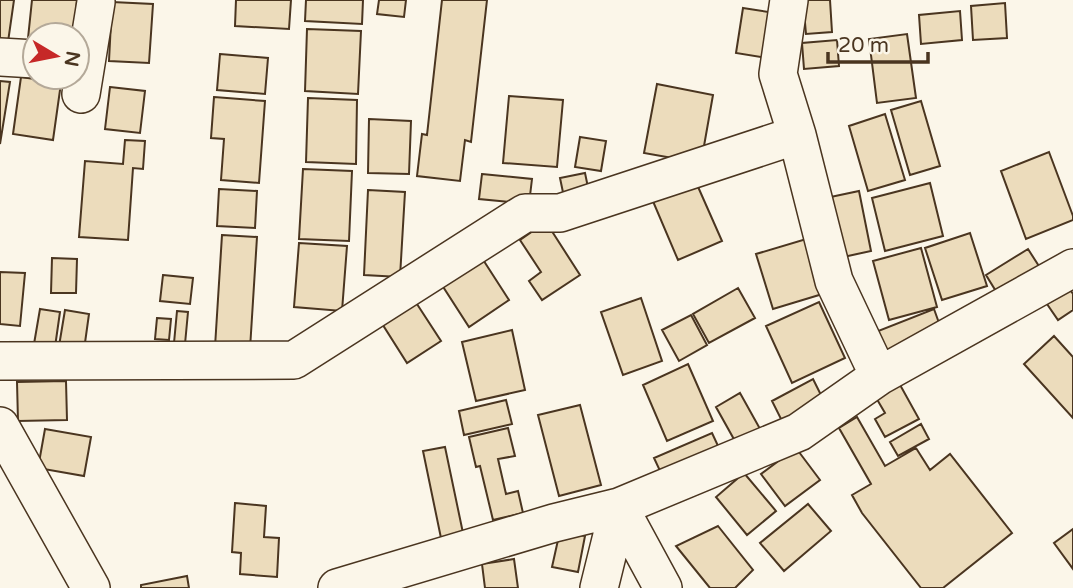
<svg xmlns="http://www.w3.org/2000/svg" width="1073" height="588" viewBox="0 0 1073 588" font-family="'Varela Round',sans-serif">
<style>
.building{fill:#ecdcbc;stroke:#4a3520;stroke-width:2}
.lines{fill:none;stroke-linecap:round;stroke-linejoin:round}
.minor-casing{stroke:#4a3520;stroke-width:40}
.minor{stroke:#fbf6e9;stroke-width:37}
</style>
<rect width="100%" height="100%" fill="#fbf6e9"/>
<!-- building -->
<path class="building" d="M0,0H14L7,49L0,48Z
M32,0H77L74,35H35V49L27,48Z
M236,0H291L289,29L235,26Z
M306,0H363L362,24L305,21Z
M379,0H406L404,17L377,14Z
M442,0H487L471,142L465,140L460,181L417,176L422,134L427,135Z
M803,0H830L832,32L806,34Z
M112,2L153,4L149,63L109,61Z
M1005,3L1007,38L973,40L971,6Z
M743,8L775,13L767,58L736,53Z
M960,11L962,40L921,44L919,15Z
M307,29L361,31L358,94L305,91Z
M907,34L916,98L877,103L869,39Z
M837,40L839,66L804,69L802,43Z
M220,54L268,58L265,94L217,90Z
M21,77L61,83L53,140L13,134Z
M0,81L10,82L0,144Z
M657,84L713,95L701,163L644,153Z
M110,87L145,91L140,133L105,129Z
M509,96L563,100L557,167L503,163Z
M214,97L265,101L259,183L221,180L224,139L211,138Z
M308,98L357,100L356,164L306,162Z
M921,101L940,166L910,175L891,110Z
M885,114L905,180L868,191L849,126Z
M369,119L411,121L409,174L368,173Z
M580,137L606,141L601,171L575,167Z
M125,140L145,141L143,169L133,168L128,240L79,237L85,161L123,164Z
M1049,152L1073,216V220L1026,239L1001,171Z
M303,169L352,171L349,241L299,239Z
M585,173L590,197L565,202L560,178Z
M482,174L532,179L529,204L479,199Z
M695,180L722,241L678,260L652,199Z
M930,183L943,236L885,251L872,198Z
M219,189L257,191L255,228L217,226Z
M368,190L405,192L400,277L364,275Z
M859,191L871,251L834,259L821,199Z
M546,222L580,275L542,300L529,281L541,272L520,240Z
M970,233L987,286L942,300L925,248Z
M222,235L257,237L250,349L215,347Z
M813,237L829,292L773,309L756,254Z
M299,243L347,246L342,311L294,307Z
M921,248L937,307L889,320L873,261Z
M1028,249L1044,274L1002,301L986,275Z
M480,255L509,300L469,327L440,282Z
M52,258L77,259L76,293H51Z
M0,272L25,273L20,326L0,324Z
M163,275L193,278L190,304L160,301Z
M738,288L755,318L709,343L693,314Z
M1069,288L1073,294V310L1058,320L1047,304Z
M641,298L662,361L623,375L601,312Z
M415,301L441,341L407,363L381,322Z
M819,302L845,358L792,383L766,326Z
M40,309L60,312L55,347L34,344Z
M934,309L944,337L879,363L868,335Z
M65,310L89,314L84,350L59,346Z
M177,311L188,312L185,344L174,343Z
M691,315L707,345L679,361L662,330Z
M157,318L171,319L169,340L155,339Z
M512,330L525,390L476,401L462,342Z
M1054,336L1073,357V418L1024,364Z
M688,364L713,421L667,441L643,385Z
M813,379L825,403L784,425L772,401Z
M66,381L67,420L18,421L17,382Z
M899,383L919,419L885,437L875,419L885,413L875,396Z
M740,393L764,436L740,450L716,407Z
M506,400L512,424L464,435L459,411Z
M580,405L601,485L559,496L538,415Z
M857,417L885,466L916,448L930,470L950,454L1012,533L943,588H921L862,513L852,495L871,484L839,428Z
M921,424L929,439L898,456L890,442Z
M508,428L515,456L498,459L506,494L518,491L523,513L493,520L480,466L476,467L469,437Z
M45,429L91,437L84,476L38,468Z
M712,433L719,448L661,473L654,458Z
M445,447L463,533L441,538L423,451Z
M796,448L820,480L785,506L761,474Z
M744,473L776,511L747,535L716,497Z
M235,503L266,506L264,537L279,538L277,577L240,574L241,553L232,552Z
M808,504L831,531L784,571L760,543Z
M718,526L753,570L735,588H710L676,546Z
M1073,529V569L1054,543Z
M560,531L585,536L578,572L552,567Z
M514,559L518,588H485L482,564Z
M187,576L189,588H141V585Z"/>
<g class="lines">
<defs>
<path id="minor" d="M789,0L778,74L797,135L834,281L879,376
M0,57L35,59
M81,94L96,2
M0,361L294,360L525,213H560L797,135
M0,426L91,588
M619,507L663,588
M337,588L554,523L619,507L799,432L879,376L1073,268
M599,588L619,507"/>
</defs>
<!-- minor casing -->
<use href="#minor" class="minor-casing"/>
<!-- minor -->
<use href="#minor" class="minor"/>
</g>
<!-- north arrow -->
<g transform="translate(56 56) rotate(100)"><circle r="33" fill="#fbf6e9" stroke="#b4a999" stroke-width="2"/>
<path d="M0-5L12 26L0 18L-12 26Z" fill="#c62828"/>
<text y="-10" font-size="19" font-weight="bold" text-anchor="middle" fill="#4a3520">N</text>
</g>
<!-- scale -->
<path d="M828 52v10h100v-10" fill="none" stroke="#4a3520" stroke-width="3.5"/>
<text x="838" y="52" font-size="21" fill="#4a3520" stroke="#fbf6e9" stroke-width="5" paint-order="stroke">20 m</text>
</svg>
